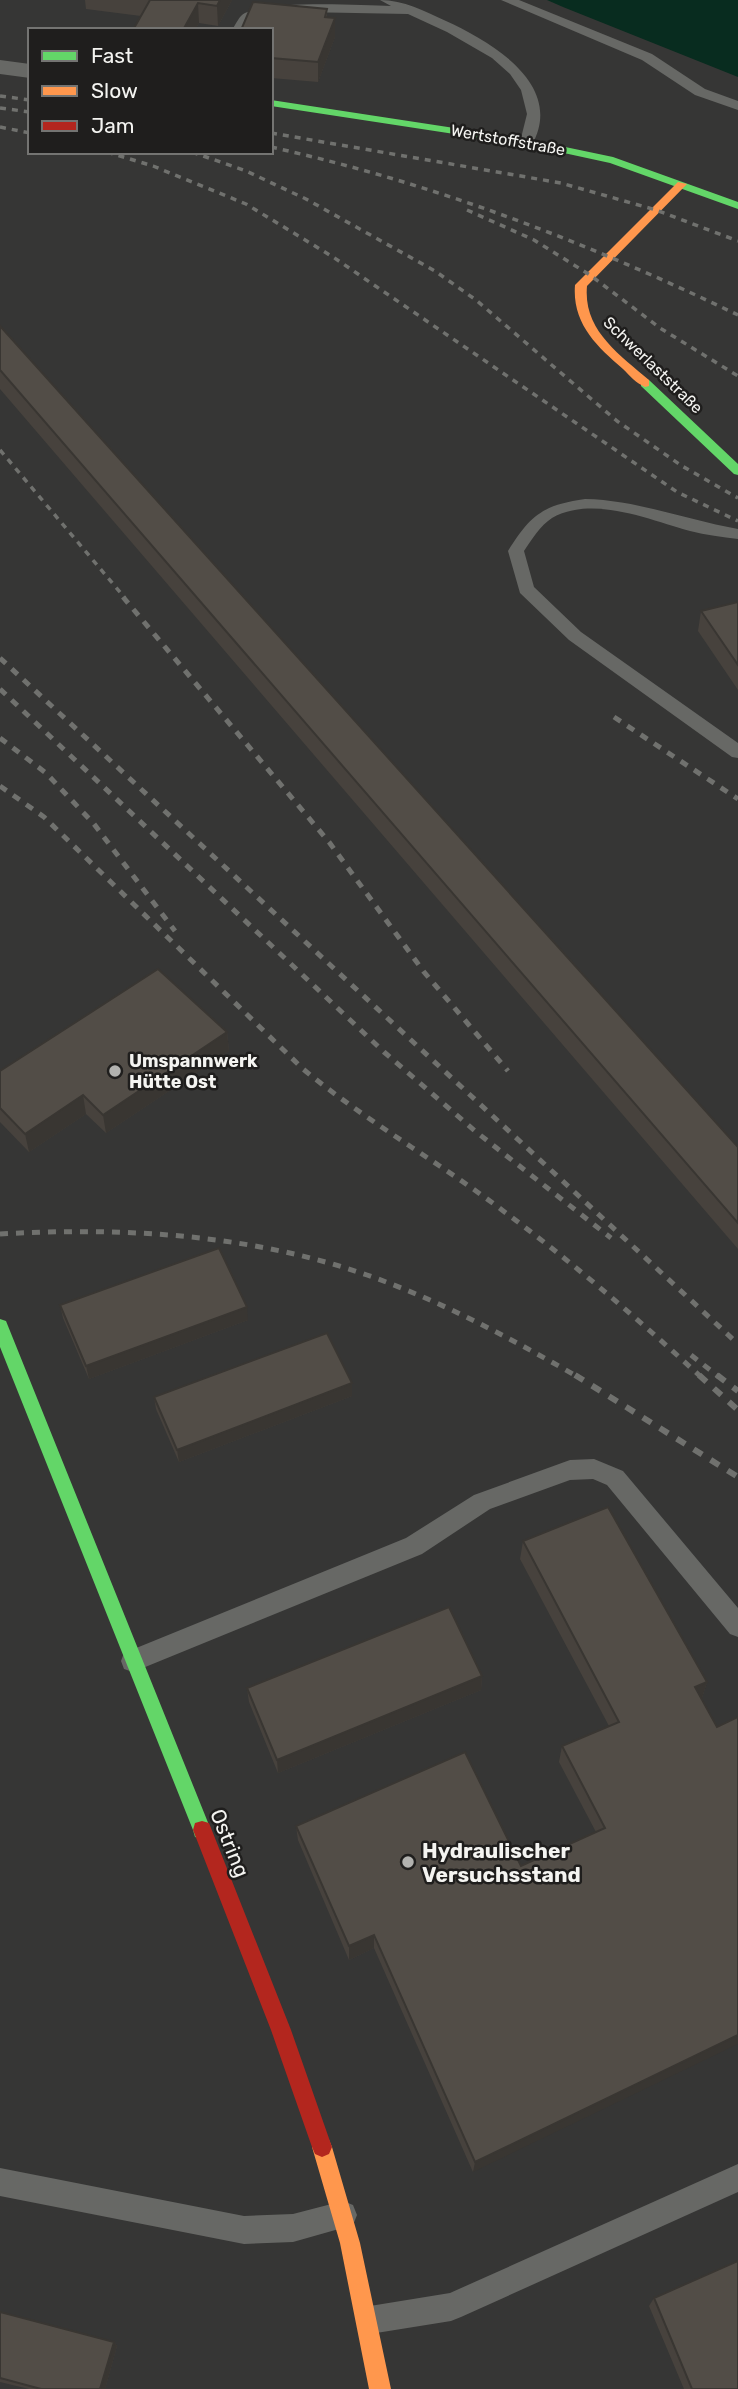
<svg xmlns="http://www.w3.org/2000/svg" width="738" height="2389" viewBox="0 0 738 2389" font-family="Rubik,sans-serif">
<style>
.water{fill:#082c1f}
.lines{fill:none;stroke-linecap:round;stroke-linejoin:round}
.lane{fill:#676865;fill-rule:evenodd}
.street{fill:#676865;fill-rule:evenodd}
.fast{fill:#63d668;fill-rule:evenodd}
.slow{fill:#ff974d;fill-rule:evenodd}
.jam{fill:#b3261e;fill-rule:evenodd}
.rail-far2{stroke:#70716e;stroke-width:3.5;stroke-dasharray:6 6;stroke-linecap:butt}
.rail-far1{stroke:#70716e;stroke-width:5;stroke-dasharray:8 8;stroke-linecap:butt}
.rail{stroke:#70716e;stroke-width:6;stroke-dasharray:10 10;stroke-linecap:butt}
.wall{fill:#47423d}
.shaded-wall{fill:#393632}
.building{fill:#524d47;stroke:#393632;stroke-width:2}
.poi-dot{fill:#b2b2af;stroke:#1f1e1d;stroke-width:2.5}
.labels{text-anchor:middle;dominant-baseline:central;stroke-width:5;stroke-linejoin:round;paint-order:stroke}
.far-street-label{font-size:16px;fill:#f4f4f1;stroke:#1f1e1d}
.poi-label{font-size:18px;font-weight:bold;fill:#f4f4f1;stroke:#1f1e1d;text-anchor:start}
.near-street-label{font-size:21px;fill:#f4f4f1;stroke:#1f1e1d}
.near-poi-label{font-size:21px;font-weight:bold;fill:#f4f4f1;stroke:#1f1e1d;text-anchor:start}
</style>
<rect width="100%" height="100%" fill="#363635"/>
<!-- water -->
<path class="water" d="M547,0H738V77L563,7Z"/>
<g class="lines">
<!-- lane -->
<path class="lane" d="M380,0C404,0 424,11 446,21C492,42 565,85 532,145L527,146L520,142L527,114L521,90L510,74L492,58L447,32L408,14L302,12L255,18L246,30H232C236,24 239,16 245,13C272,0 358,5 391,6Z
M501,0H519L652,54L705,89L738,101V110L695,95L642,60Z
M585,499C637,500 687,520 738,529V539C722,537 706,535 690,531C649,520 593,495 552,518C540,526 532,539 524,551L534,587L581,632L738,743V758L732,757L569,640L520,593L508,551C530,516 542,505 585,499Z
M594,1459L623,1471L738,1608V1637L730,1634L607,1485L593,1479L570,1480L490,1509L422,1554L133,1672L124,1669L121,1661L124,1653L406,1538L474,1495L570,1460Z
M738,2164V2192L461,2317L451,2321L370,2334L360,2330L356,2320L360,2310L370,2306L450,2293Z
M0,2168L244,2216L293,2214L343,2201L353,2205L357,2215L353,2225L293,2242L244,2244L0,2196Z"/>
<!-- street -->
<path class="street" d="M0,60L30,64V78L0,74Z"/>
<!-- fast -->
<path class="fast" d="M271,100L527,139L613,157L738,202V209L610,163L527,145L271,106Z
M645,379L649,380L738,464V475L734,474L641,386V380Z
M0,1319L6,1321L8,1326L211,1830L209,1837L202,1839L195,1837L193,1830L0,1347Z"/>
<!-- slow -->
<path class="slow" d="M678,182L687,184L587,286C583,330 619,354 649,380V386L645,387C636,383 630,376 623,369C596,346 572,323 575,285Z
M322,2137L329,2140L332,2147L360,2243L391,2389H369L340,2243L312,2147L315,2140Z"/>
<!-- jam -->
<path class="jam" d="M202,1821L209,1823L291,2030L332,2147L329,2154L322,2157L315,2154L312,2147L271,2030L193,1830L195,1823Z"/>
<!-- rail-far2 -->
<path class="rail-far2" d="M0,96L30,100
M0,108L30,112
M0,127L30,133
M271,133L561,183L656,210L738,241
M271,147C436,184 586,242 738,315
M107,152L153,166L246,204L333,257L677,492L738,521
M192,152L246,171L306,199L435,271L476,300L617,421L682,466L738,498
M467,210L534,240L590,275L660,328L738,376
M0,450L125,598"/>
<!-- rail-far1 -->
<path class="rail-far1" d="M123,597L329,842L424,972L508,1071
M0,658L738,1344
M0,689L384,1052L475,1131L611,1238
M614,717L738,799
M0,738L46,773L94,824L175,931
M0,786L44,817L303,1069C366,1121 437,1161 502,1210C572,1262 637,1318 701,1377
M0,1234C124,1227 249,1234 367,1275C441,1301 510,1338 578,1377
M691,1355L719,1377"/>
<!-- rail -->
<path class="rail" d="M575,1375L738,1477
M699,1375L738,1410
M717,1375L738,1391"/>
</g>
<!-- wall -->
<path class="wall" d="M85,0H232L218,26L199,23L195,30H133L141,16L86,9Z
M327,9V17L335,18V37L318,82L271,78V30Z
M0,326L738,1147V1249L0,389Z
M738,602V690L698,631L701,611Z
M227,1032L229,1051L106,1133L86,1114L29,1152L0,1122V1071Z
M60,1305L248,1320L89,1379L63,1318Z
M352,1396L179,1462L156,1409L154,1397Z
M523,1541L707,1682L702,1698L473,2172L374,1948L349,1960L298,1840L296,1826L521,1866L596,1832L559,1762L562,1746L609,1726L520,1559Z
M482,1676L481,1690L278,1773L249,1702L247,1688Z
M654,2298L738,2389H684L649,2306Z
M0,2312L114,2342L117,2346L105,2389H29L0,2382Z"/>
<!-- shaded-wall -->
<path class="shaded-wall" d="M220,0H232L218,26L217,6Z
M198,3L199,23L195,30H183Z
M335,18V37L318,82V62Z
M227,1032L229,1051L106,1133L103,1115Z
M83,1095L86,1114L29,1152L25,1134Z
M247,1307L248,1320L89,1379L86,1366Z
M352,1383V1396L179,1462L177,1450Z
M482,1676L481,1690L278,1773L277,1760Z
M707,1682L702,1698L690,1703L695,1687Z
M374,1935V1948L349,1960V1946Z
M738,2035V2044L473,2172L475,2162Z
M114,2342L117,2346L105,2389H100Z"/>
<!-- building -->
<path class="building" d="M150,0H220L217,6L198,3L183,30H133Z
M253,2L327,9L325,17L335,18L318,62L271,58V30H241Z
M0,326L738,1147V1223L0,370Z
M738,602V665L701,611Z
M158,969L227,1032L103,1115L83,1095L25,1134L0,1108V1071Z
M219,1248L247,1307L86,1366L60,1305Z
M327,1333L352,1383L177,1450L154,1397Z
M608,1507L707,1682L695,1687L717,1727L738,1717V2035L475,2162L374,1935L349,1946L296,1826L465,1752L521,1866L605,1828L562,1746L619,1722L523,1541Z
M449,1607L482,1676L277,1760L247,1688Z
M738,2261V2389H692L654,2298Z
M0,2312L114,2342L100,2389H41L0,2378Z"/>
<!-- markers -->
<g class="poi-dot">
<circle cx="115" cy="1071" r="7"/>
<circle cx="408" cy="1862" r="7"/>
</g>
<g class="labels">
<!-- far-street labels -->
<g class="far-street-label">
<text transform="translate(508 140) rotate(10)">Wertstoffstraße</text>
<text transform="translate(653 365) rotate(44)">Schwerlaststraße</text>
</g>
<!-- poi labels -->
<g class="poi-label">
<text x="129" y="1061">Umspannwerk<tspan x="129" dy="21">Hütte Ost</tspan></text>
</g>
<!-- near-street labels -->
<g class="near-street-label">
<text transform="translate(230 1843) rotate(68)">Ostring</text>
</g>
<!-- near-poi labels -->
<g class="near-poi-label">
<text x="422" y="1850">Hydraulischer<tspan x="422" dy="24">Versuchsstand</tspan></text>
</g>
</g>
<!-- legend -->
<rect x="28" y="28" width="245" height="126" fill="#1f1e1d" stroke="#747472" stroke-width="2"/>
<rect x="42" y="51" width="35" height="10" fill="#63d668" stroke="#747472" stroke-width="2"/>
<text x="91" y="63" font-size="21" fill="#f4f4f1">Fast</text>
<rect x="42" y="86" width="35" height="10" fill="#ff974d" stroke="#747472" stroke-width="2"/>
<text x="91" y="98" font-size="21" fill="#f4f4f1">Slow</text>
<rect x="42" y="121" width="35" height="10" fill="#b3261e" stroke="#747472" stroke-width="2"/>
<text x="91" y="133" font-size="21" fill="#f4f4f1">Jam</text>
</svg>
